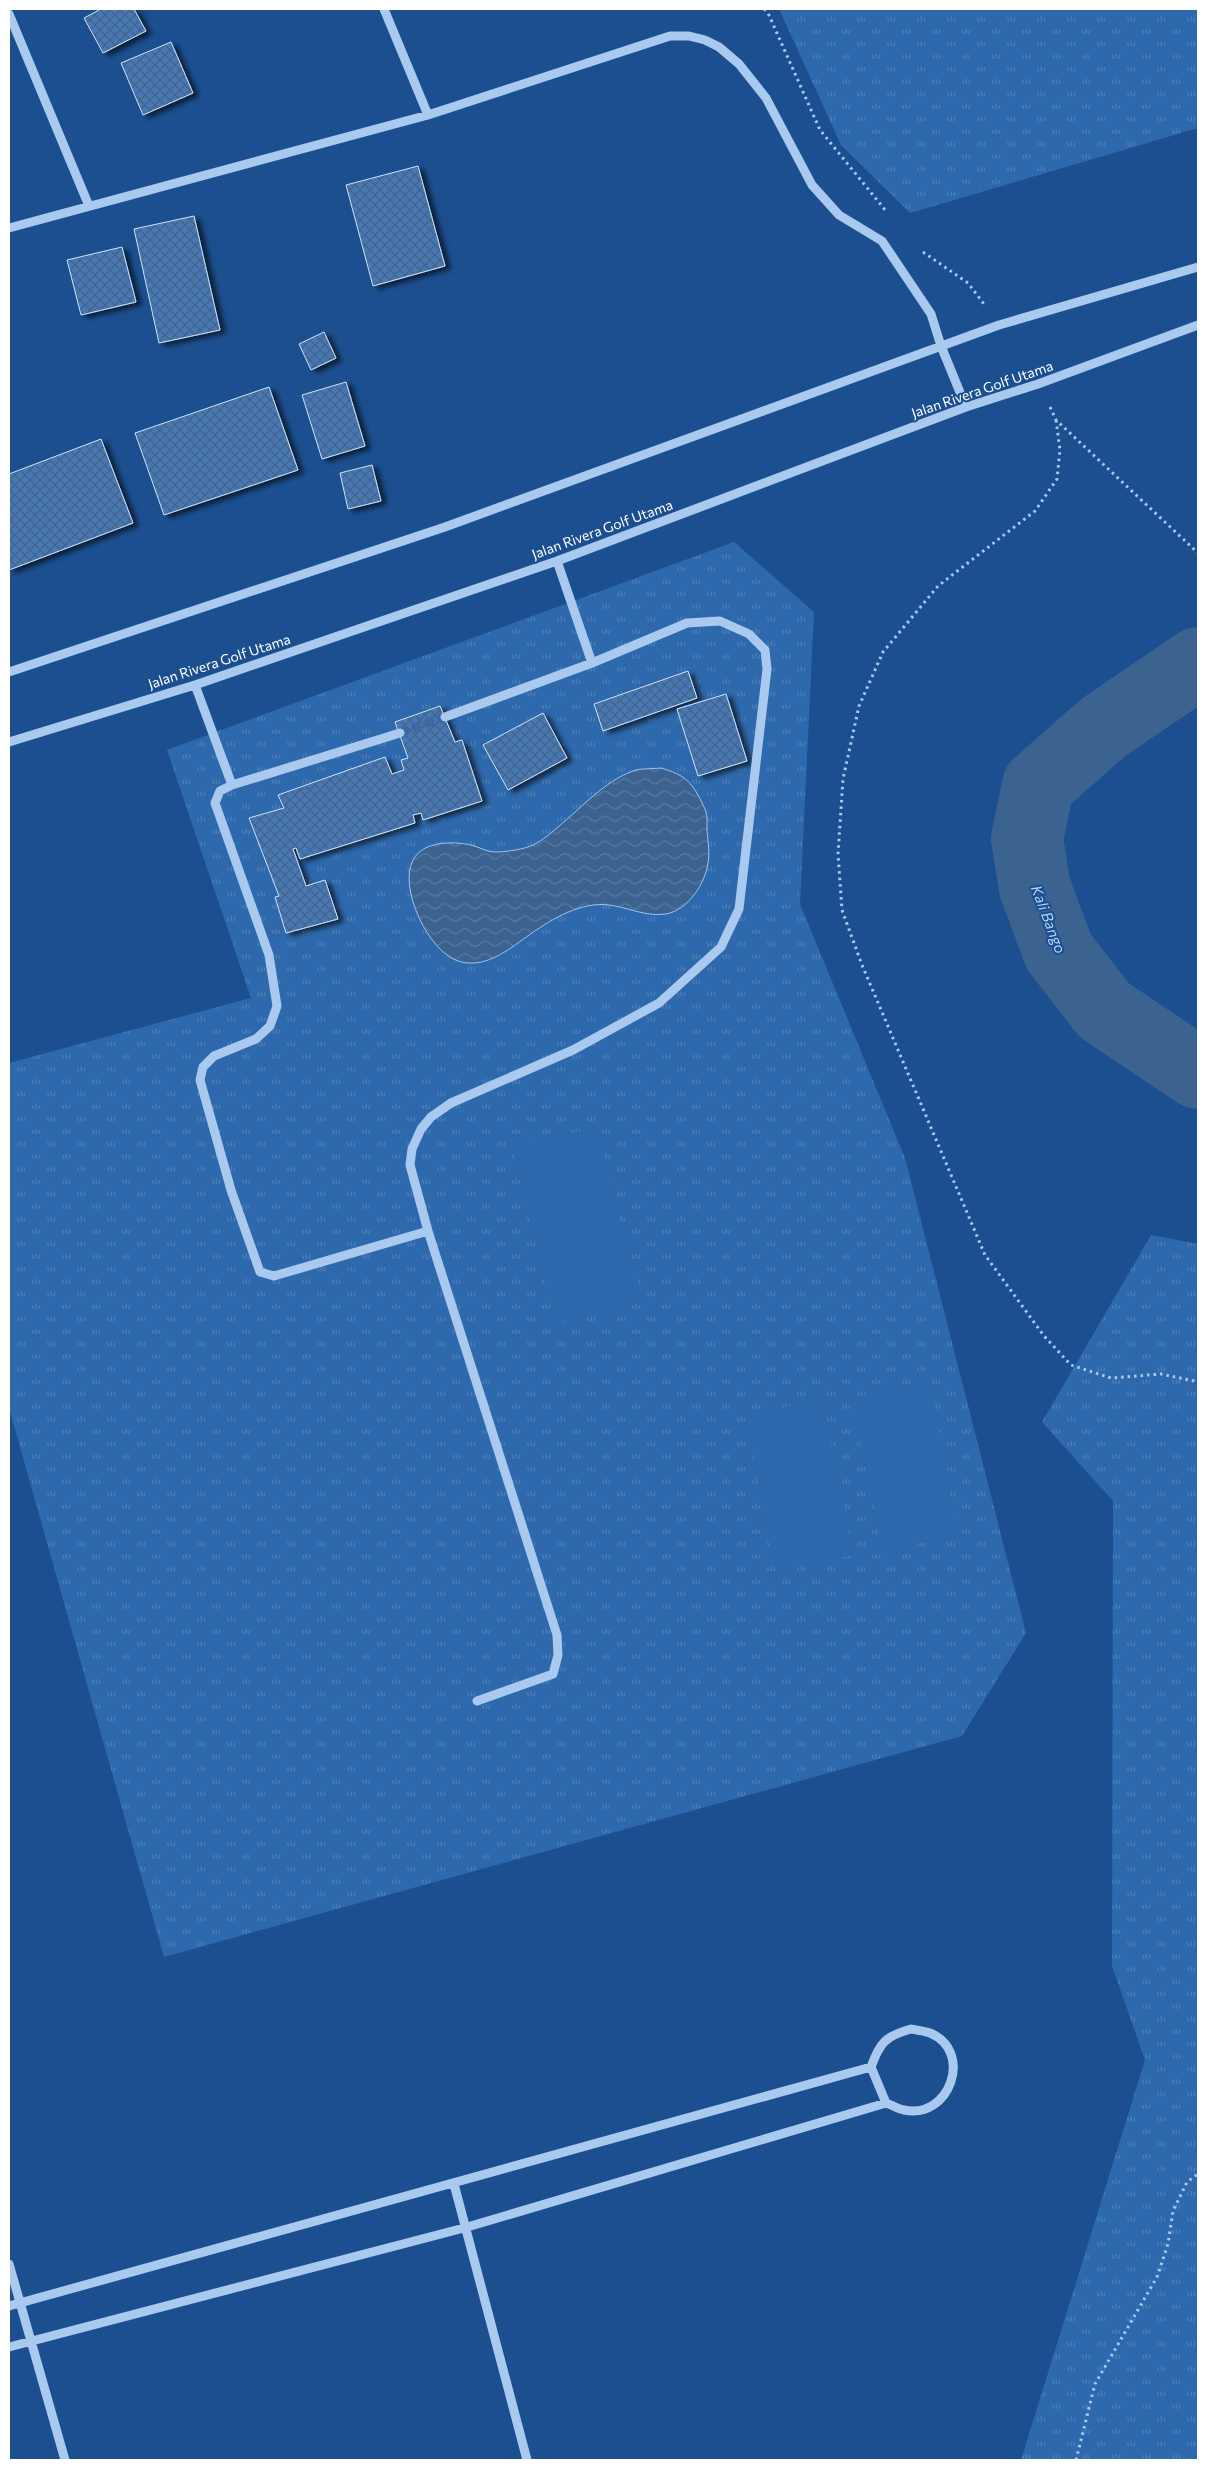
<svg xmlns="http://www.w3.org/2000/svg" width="1207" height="2469" viewBox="0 0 1207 2469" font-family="Commissioner,sans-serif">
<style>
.grass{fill:url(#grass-tufts)}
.garden{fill:#2e69ad}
.water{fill:url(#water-waves);stroke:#9cc4f0}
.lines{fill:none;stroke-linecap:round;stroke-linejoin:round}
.river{stroke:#3c6290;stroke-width:72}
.building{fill:url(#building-cross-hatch);stroke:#cfe3fa;filter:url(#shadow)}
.minor-tunnel{stroke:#3d69a0;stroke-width:9;stroke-dasharray:9 4.5;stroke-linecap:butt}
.path{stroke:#a9c9ee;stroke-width:3;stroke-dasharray:2.5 4;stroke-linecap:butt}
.minor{stroke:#a9c9ee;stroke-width:9}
.labels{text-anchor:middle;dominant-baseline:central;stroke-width:4;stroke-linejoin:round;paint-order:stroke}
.street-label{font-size:14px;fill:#fff;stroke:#1b4f8f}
.water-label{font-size:15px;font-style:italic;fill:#b5d3f5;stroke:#1b4f8f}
</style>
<defs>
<pattern id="grass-tufts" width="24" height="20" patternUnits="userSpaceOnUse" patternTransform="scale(1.25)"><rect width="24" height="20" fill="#2e69ad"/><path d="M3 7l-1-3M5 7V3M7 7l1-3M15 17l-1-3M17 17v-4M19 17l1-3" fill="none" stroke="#4d80b9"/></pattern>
<pattern id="water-waves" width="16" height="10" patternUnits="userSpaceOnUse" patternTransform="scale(1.25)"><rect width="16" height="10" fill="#3c6290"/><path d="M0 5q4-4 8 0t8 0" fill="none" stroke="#597aa1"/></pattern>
<pattern id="building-cross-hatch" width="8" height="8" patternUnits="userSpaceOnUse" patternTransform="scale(1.25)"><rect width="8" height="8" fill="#4478b7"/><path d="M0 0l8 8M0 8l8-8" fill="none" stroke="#486282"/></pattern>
<filter id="shadow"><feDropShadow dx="5.5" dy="3" stdDeviation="2.5" flood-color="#0009"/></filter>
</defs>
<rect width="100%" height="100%" fill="#1b4f8f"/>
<!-- grass -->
<path class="grass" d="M779,9H1198V128L910,213L841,145Z
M734,542L814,612L800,904L905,1158L1026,1633L962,1736L164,1957L9,1408V1063L251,998L167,750Z
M1151,1235L1198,1244V2460H1021L1145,2060L1112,1966L1113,1501L1042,1422Z"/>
<!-- garden -->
<path class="garden" d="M596,1128L642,1301L556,1322L511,1146Z
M929,1380L959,1536L882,1549L852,1397Z
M823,1399L853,1555L776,1569L745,1416Z"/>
<!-- water -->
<path class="water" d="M661,768C686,775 693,783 704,807C708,814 707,823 707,831C708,841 710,853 708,863C705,884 688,910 666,914C641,918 618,901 593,905C565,909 540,927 518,943C500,956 480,968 458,961C429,952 398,888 413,860C423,841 452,841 471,845C479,847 487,852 495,852C504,852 519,850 528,847C538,844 550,834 558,827C581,808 605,781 633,771C641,768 652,769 661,768Z"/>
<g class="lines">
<!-- river -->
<path class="river" d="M1198,663L1104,727L1038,785L1027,839L1035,888L1059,952L1104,1010L1198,1073"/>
</g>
<!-- building -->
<path class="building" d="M101,9H134L146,31L103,53L84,18Z
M171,42L193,93L143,115L121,63Z
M418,166L445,266L373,286L346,185Z
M194,216L220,330L159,343L134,229Z
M122,247L136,302L81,315L67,260Z
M324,332L336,358L311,370L299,344Z
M346,382L365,446L322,459L302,395Z
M269,387L298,470L164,515L135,433Z
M101,439L133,523L9,570V474Z
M372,465L381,501L348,509L340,473Z
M688,671L697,698L603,731L594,704Z
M726,694L747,761L698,776L677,709Z
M440,706L455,742L462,740L482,801L423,820L421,813L413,815L415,823L300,859L296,848L293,849L306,886L325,880L338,919L286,933L275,897L279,896L249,818L284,808L278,795L385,757L392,774L404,770L401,760L408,758L395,722Z
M543,713L567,758L508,790L483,745Z"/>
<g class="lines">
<!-- minor-tunnel -->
<path class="minor-tunnel" d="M400,733L445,717"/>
<!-- path -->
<path class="path" d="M764,9L768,13L820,130L886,211
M923,252L968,283L984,304
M1050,407L1056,420L1198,553
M1056,420L1060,450L1057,479L1035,511L938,586L883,652L859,706L843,779L838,854L842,910L862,965L985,1255L1044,1336L1071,1365L1111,1378L1161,1374L1194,1381L1198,1384
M1076,2460L1095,2384L1157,2277L1168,2244L1173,2211L1187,2182L1198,2174"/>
<!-- minor -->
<path class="minor" d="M384,9L428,115
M9,14L89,206
M9,228L428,115L670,36H689L705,40L719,47L739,64L766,98L812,185L839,215L882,241L931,314L941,346L966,407
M557,561L592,663
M9,672L445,527L999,325L1198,267
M195,685L232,785
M445,717L592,663L687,623L720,621L749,634L765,650L767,669L739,909L721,947L659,1003L573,1050L451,1103L431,1117L421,1129L412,1149L410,1165L428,1231L557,1635L558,1655L553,1674L477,1701
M400,733L232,785L220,791L215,803L269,955L277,1006L270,1026L256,1039L214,1056L203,1067L200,1080L231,1190L260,1272L274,1276L428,1231
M9,742L195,685L557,561L966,407L1038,384L1198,325
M911,2029C917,2030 924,2031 930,2033C974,2051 950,2120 904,2110C898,2109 892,2105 886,2103L871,2067C880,2042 886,2036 911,2029Z
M454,2184L527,2460
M9,2264L65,2460
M9,2306L871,2067
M9,2347L464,2228L886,2103"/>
</g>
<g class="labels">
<!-- street labels -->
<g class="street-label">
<text transform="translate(982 389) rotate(-19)">Jalan Rivera Golf Utama</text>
<text transform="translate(602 529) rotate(-20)">Jalan Rivera Golf Utama</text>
<text transform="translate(219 661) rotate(-18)">Jalan Rivera Golf Utama</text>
</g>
<!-- water labels -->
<g class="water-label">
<text transform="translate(1049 919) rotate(69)">Kali Bango</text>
</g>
</g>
<!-- border -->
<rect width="1207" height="2469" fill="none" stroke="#ffffff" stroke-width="20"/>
</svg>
